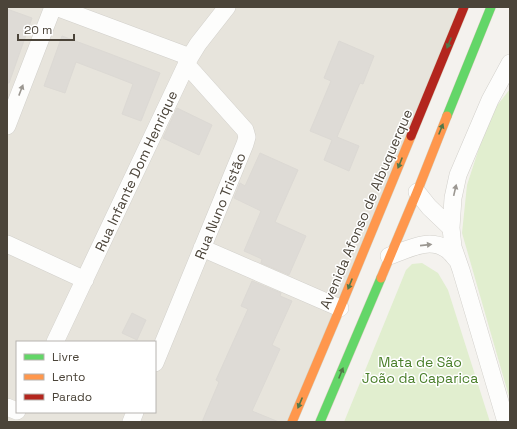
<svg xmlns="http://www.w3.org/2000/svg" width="517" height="429" viewBox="0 0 517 429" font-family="'Space Grotesk',sans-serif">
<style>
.residential{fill:#e7e4dc;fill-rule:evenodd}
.green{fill:#e1eecf}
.building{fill:#dedbd6;stroke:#dcd9d4}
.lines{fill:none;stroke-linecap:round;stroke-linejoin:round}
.street-casing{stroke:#d2d0cb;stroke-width:18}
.fast-casing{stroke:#d6cebb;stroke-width:10}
.slow-casing{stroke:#d6cebb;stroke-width:10}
.jam-casing{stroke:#d6cebb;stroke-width:10}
.street{stroke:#fdfdfc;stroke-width:17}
.fast{stroke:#63d668;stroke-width:9}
.slow{stroke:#ff974d;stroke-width:9}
.jam{stroke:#b3261e;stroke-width:9}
.oneway{fill:#537749}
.oneway2{fill:#9b9791}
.labels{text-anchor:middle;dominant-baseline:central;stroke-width:3;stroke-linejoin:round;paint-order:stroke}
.street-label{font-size:14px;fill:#4b4439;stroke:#fff}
.park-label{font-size:14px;fill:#4a7f2a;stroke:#fff}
</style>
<rect width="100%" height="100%" fill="#f4f2ee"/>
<!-- residential -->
<path class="residential" d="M7,7H463L291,422H7ZM17,342H155V412H17Z"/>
<!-- green -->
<path class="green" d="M510,89V400L462,233L467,185L480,145L492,112Z
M422,263L438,273L448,290L490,422H344L406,270L412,264Z"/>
<!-- building -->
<path class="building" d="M7,9L32,18L9,83H7Z
M62,36L105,52L160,73L141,121L122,114L133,84L110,75L76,62L65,93L44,86Z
M339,41L374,56L363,84L360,83L337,137L359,146L349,171L324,160L332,140L310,131L331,81L324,78Z
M177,108L212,125L199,155L163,138Z
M260,153L298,170L275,222L306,236L289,275L261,263L262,259L244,251L261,211L234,198L240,183L245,186Z
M252,281L281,293L280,296L292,301L272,345L280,349L252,411L279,422H202L219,382L216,380L248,309L241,306Z
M132,313L146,320L137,340L122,333Z"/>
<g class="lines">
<defs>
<path id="street" d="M56,7L190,57
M7,126L53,7
M417,192L429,207L451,228
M7,244L85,280
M202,248L340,308
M389,256C407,250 429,237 446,249C451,252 454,257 457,260
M55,342L190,57L198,44L227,7
M155,363L245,144L247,137L245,130L186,64
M7,407L17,411
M131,422L135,412
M506,422L461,270L453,247L451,228L453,198L458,175L490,100L510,63"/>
<path id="fast" d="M447,116L491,7
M320,422L381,278"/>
<path id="slow" d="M381,278L417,192L447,116
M292,422L341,306L411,136"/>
<path id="jam" d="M411,136L464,7"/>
</defs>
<!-- street casing -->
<use href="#street" class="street-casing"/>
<!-- fast casing -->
<use href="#fast" class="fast-casing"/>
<!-- slow casing -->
<use href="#slow" class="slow-casing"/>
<!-- jam casing -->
<use href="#jam" class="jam-casing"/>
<!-- street -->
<use href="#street" class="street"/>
<!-- fast -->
<use href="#fast" class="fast"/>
<!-- slow -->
<use href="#slow" class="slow"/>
<!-- jam -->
<use href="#jam" class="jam"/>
</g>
<!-- one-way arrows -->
<defs><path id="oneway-solid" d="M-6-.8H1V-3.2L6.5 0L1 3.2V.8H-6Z"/></defs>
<g class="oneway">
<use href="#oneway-solid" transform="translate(449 43) rotate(112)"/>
<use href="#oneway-solid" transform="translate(441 129) rotate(-68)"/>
<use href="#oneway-solid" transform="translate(400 163) rotate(112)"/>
<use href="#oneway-solid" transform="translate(350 284) rotate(112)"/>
<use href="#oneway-solid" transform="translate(341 373) rotate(-68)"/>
<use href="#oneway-solid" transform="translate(300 403) rotate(113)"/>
</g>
<g class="oneway2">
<use href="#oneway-solid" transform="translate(21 90) rotate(-69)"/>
<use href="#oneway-solid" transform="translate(455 190) rotate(-77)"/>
<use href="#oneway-solid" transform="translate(426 245) rotate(-6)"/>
</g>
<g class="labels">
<!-- street labels -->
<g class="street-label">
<text transform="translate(136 171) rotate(-65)">Rua Infante Dom Henrique</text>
<text transform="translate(220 206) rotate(-68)">Rua Nuno Tristão</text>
<text transform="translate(366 209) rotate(-67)">Avenida Afonso de Albuquerque</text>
</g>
<!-- park labels -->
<g class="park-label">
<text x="420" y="362">Mata de São<tspan x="420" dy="16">João da Caparica</tspan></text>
</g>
</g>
<!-- border -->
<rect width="517" height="429" fill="none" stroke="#4b4439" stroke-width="16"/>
<!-- legend -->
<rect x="16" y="341" width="140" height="72" fill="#ffffff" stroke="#b7b4b0"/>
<rect x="24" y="354" width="20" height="6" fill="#63d668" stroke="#b7b4b0"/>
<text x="52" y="361" font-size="12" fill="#4b4439">Livre</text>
<rect x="24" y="374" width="20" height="6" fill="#ff974d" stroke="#b7b4b0"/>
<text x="52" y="381" font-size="12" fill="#4b4439">Lento</text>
<rect x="24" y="394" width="20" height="6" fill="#b3261e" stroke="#b7b4b0"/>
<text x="52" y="401" font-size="12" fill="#4b4439">Parado</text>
<!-- scale -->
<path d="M18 34v6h56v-6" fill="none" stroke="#4b4439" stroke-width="2"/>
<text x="24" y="34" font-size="12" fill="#4b4439" stroke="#ffffff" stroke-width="3" paint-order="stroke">20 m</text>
</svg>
